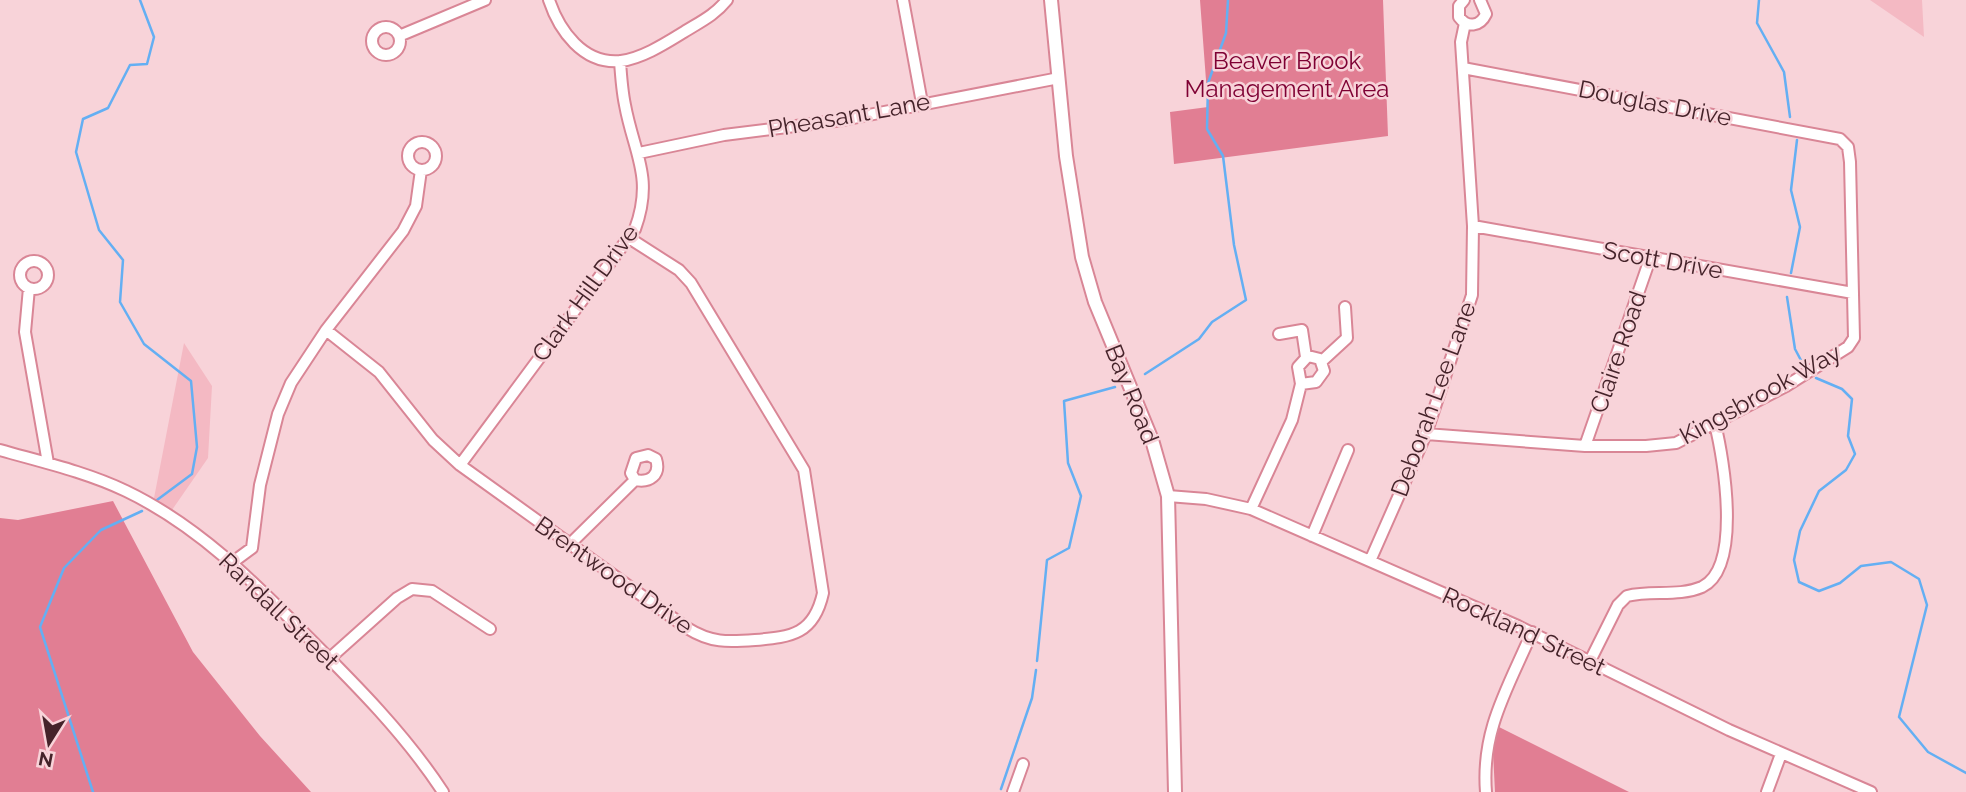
<svg xmlns="http://www.w3.org/2000/svg" width="1966" height="792" viewBox="0 0 1966 792" font-family="Raleway,sans-serif">
<style>
.green{fill:#f4b9c3}
.forest{fill:#e17e93}
.lines{fill:none;stroke-linecap:round;stroke-linejoin:round}
.stream{stroke:#64aff3;stroke-width:2.5}
.minor-casing{stroke:#d98696;stroke-width:14}
.major-casing{stroke:#d98696;stroke-width:16}
.minor{stroke:#fff;stroke-width:10}
.major{stroke:#fff;stroke-width:12}
.labels{text-anchor:middle;dominant-baseline:central;stroke-width:5;stroke-linejoin:round;paint-order:stroke}
.park-label{font-size:24px;fill:#7e0033;stroke:#f8d3d9}
.street-label{font-size:24px;fill:#45232a;stroke:#f8d3d9}
</style>
<rect width="100%" height="100%" fill="#f8d3d9"/>
<!-- green -->
<path class="green" d="M1870,0H1922L1924,37Z
M184,343L212,386L208,458L172,510L154,498Z"/>
<!-- forest -->
<path class="forest" d="M1200,0H1383L1388,136L1174,164L1170,112L1208,107Z
M113,501L193,652L260,736L311,792H0V518L18,520Z
M1499,727L1629,792H1495L1493,752Z"/>
<g class="lines">
<!-- stream -->
<path class="stream" d="M140,0L154,37L147,64L130,65L108,108L83,119L76,152L99,230L123,260L120,302L144,344L191,381L197,447L192,474L157,500
M1759,0L1757,23L1784,72L1790,117
M1791,273L1800,227L1791,190L1797,140
M1787,297L1795,349L1804,366
M1145,374L1199,339L1212,322L1246,300L1234,245L1223,156L1207,129L1208,83L1226,33L1228,0
M1816,378L1842,389L1852,399L1848,436L1855,454L1846,470L1819,491L1800,531L1794,560L1799,582L1819,591L1840,583L1861,566L1891,562L1919,579L1927,605L1899,717L1928,752L1966,773
M1037,661L1047,560L1069,548L1081,496L1068,463L1064,401L1115,387
M1001,789L1032,698L1036,670
M93,792L40,627L64,568L101,530L142,511"/>
<defs>
<path id="minor" d="M549,0C559,30 583,65 621,61C643,58 666,43 684,32C700,22 715,15 727,0
M903,0L922,103
M1464,0L1459,6V17C1467,28 1480,27 1486,14L1480,0
M372 41a14 14 0 1 1 28 0a14 14 0 1 1-28 0Z
M399,36L485,0
M408 156a14 14 0 1 1 28 0a14 14 0 1 1-28 0Z
M639,153L724,135L843,120L1059,78
M1473,226L1853,293
M20 275a14 14 0 1 1 28 0a14 14 0 1 1-28 0Z
M29,288L25,332L48,463
M326,330L379,372L433,440L460,465L687,628C711,643 727,642 755,640C792,637 814,634 823,593L804,470L691,283L679,270L629,238
M1279,334L1302,330L1306,357
M1308,356L1320,359L1324,371L1316,382L1301,384L1298,367Z
M1322,361L1347,338L1345,307
M1426,434L1585,446H1646L1676,443L1786,386L1848,347L1854,338L1850,162L1848,147L1840,139L1463,68
M1585,446L1650,259
M0,450C42,462 86,472 126,491C197,525 253,581 307,636C356,685 405,734 443,792
M460,465L635,229C654,177 634,154 625,105C622,91 621,76 620,61
M1168,496L1206,499L1251,509L1518,626L1729,730L1871,792
M1251,509L1292,420L1301,384
M1312,536L1348,450
M570,544L635,480L631,473L636,458L648,455L656,459C661,475 650,483 635,480
M1370,561L1426,434L1472,295L1473,226L1461,42L1465,23
M233,562L252,548L260,485L278,414L291,383L326,330L403,231L416,206L421,170
M330,658L397,598L412,589L432,591L490,629
M1590,661L1618,605L1627,596C1652,590 1678,597 1702,587C1742,568 1724,460 1715,424
M1013,792L1023,764
M1486,792C1481,730 1508,688 1532,632
M1767,792L1781,754"/>
<path id="major" d="M1051,0L1066,156L1082,257L1095,302L1152,440L1168,496L1175,792"/>
</defs>
<!-- minor casing -->
<use href="#minor" class="minor-casing"/>
<!-- major casing -->
<use href="#major" class="major-casing"/>
<!-- minor -->
<use href="#minor" class="minor"/>
<!-- major -->
<use href="#major" class="major"/>
</g>
<g class="labels">
<!-- park labels -->
<g class="park-label">
<text x="1287" y="60">Beaver Brook<tspan x="1287" dy="28">Management Area</tspan></text>
</g>
<!-- street labels -->
<g class="street-label">
<text transform="translate(1655 103) rotate(11)">Douglas Drive</text>
<text transform="translate(849 115) rotate(-10)">Pheasant Lane</text>
<text transform="translate(1663 260) rotate(10)">Scott Drive</text>
<text transform="translate(585 293) rotate(-54)">Clark Hill Drive</text>
<text transform="translate(1618 352) rotate(-71)">Claire Road</text>
<text transform="translate(1132 394) rotate(68)">Bay Road</text>
<text transform="translate(1760 394) rotate(-29)">Kingsbrook Way</text>
<text transform="translate(1433 399) rotate(-70)">Deborah Lee Lane</text>
<text transform="translate(614 575) rotate(35)">Brentwood Drive</text>
<text transform="translate(279 611) rotate(44)">Randall Street</text>
<text transform="translate(1524 631) rotate(25)">Rockland Street</text>
</g>
</g>
<!-- north arrow -->
<g transform="translate(49 743) rotate(191)" stroke="#f8d3d9" stroke-width="5" paint-order="stroke">
<path d="M0-5L12 26L0 18L-12 26Z" fill="#45232a"/>
<text y="-10" font-size="19" font-weight="bold" text-anchor="middle" fill="#45232a">N</text>
</g>
</svg>
